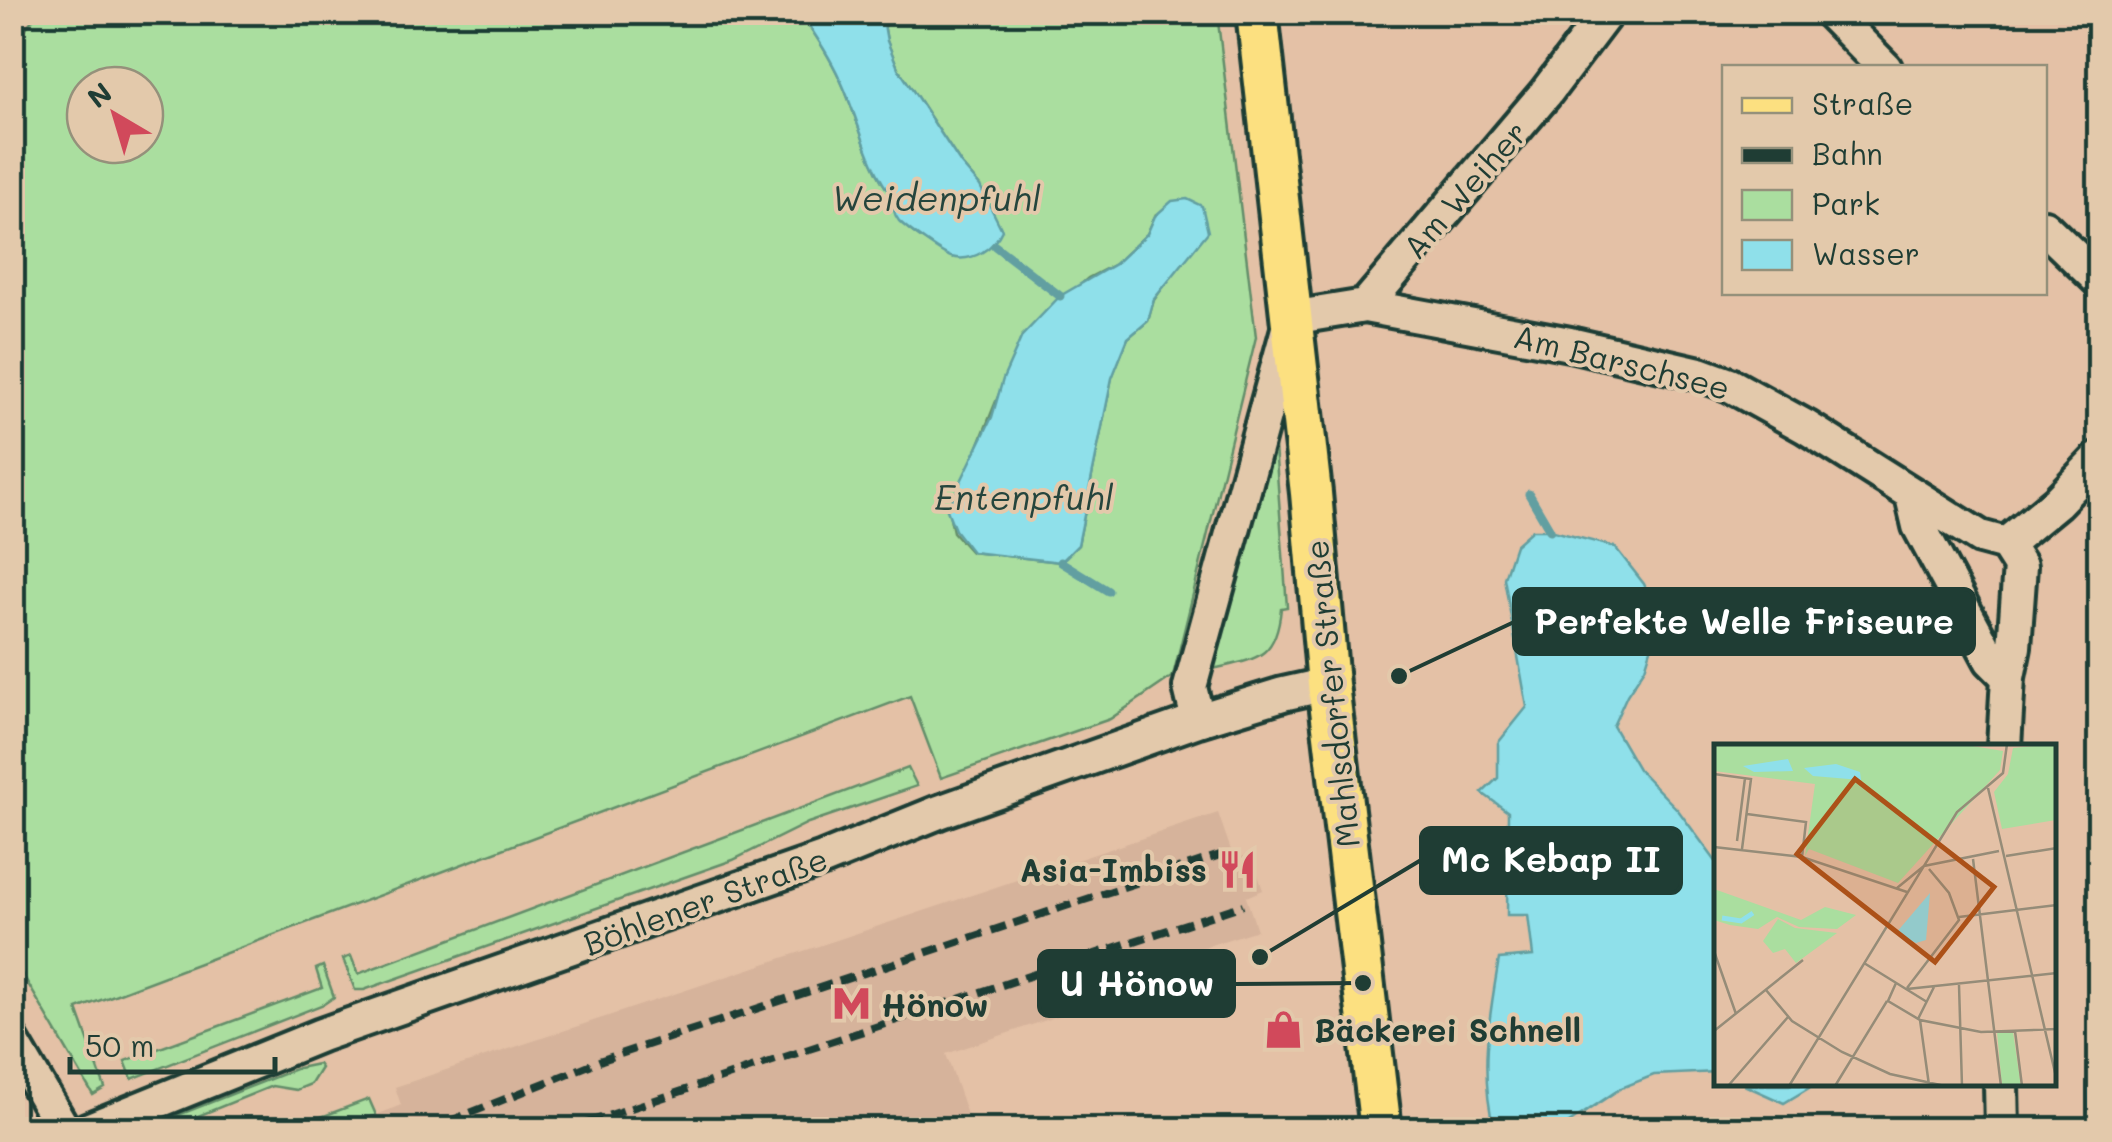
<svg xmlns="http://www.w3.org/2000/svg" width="2112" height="1142" viewBox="0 0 2112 1142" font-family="Mali,sans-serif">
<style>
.built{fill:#d6b39b}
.green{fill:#aade9f;stroke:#648e6a;stroke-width:2.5;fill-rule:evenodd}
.water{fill:#8fe0ea;stroke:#629fa1;stroke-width:2.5}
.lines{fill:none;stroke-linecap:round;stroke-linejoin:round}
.stream{stroke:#629fa1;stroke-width:9}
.minor-casing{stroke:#1f3d34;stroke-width:40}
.major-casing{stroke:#1f3d34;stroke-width:48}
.minor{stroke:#e3c9ab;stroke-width:32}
.major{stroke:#fce080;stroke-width:40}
.rail{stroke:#1f3d34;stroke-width:8;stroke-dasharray:15 8;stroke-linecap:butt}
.labels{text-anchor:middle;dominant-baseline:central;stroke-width:8;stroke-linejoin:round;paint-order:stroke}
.street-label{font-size:32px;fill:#1f3d34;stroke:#e3c9ab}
.poi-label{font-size:32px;font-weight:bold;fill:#1f3d34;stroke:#e3c9ab;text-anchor:start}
.water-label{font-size:35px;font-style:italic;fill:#25453d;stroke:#e3c9ab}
.inset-river{fill:none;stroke:#8fe0ea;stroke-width:5}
.inset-road{fill:none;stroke:#958c78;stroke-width:2.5}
.view{fill:#ac5118;fill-opacity:0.15;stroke:#ac5118;stroke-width:5}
.inset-edge{fill:none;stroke:#1f3d34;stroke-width:5}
.leader{fill:none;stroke:#1f3d34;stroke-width:4}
.callout-dot{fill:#1f3d34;stroke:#e3c9ab;stroke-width:4}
.callout{fill:#1f3d34;stroke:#1f3d34;stroke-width:4}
.callout-label{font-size:35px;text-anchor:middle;font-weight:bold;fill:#fff}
</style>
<rect width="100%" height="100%" fill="#e4c1a6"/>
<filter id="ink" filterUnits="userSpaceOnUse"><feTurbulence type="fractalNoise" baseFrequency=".01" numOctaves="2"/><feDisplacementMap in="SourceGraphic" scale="20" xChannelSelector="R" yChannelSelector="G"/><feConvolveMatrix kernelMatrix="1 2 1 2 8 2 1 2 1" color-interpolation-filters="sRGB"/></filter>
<g filter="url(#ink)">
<!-- built -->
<path class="built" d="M1218,813L1234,859L1251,854L1263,890L1246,897L1257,930L1124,973L1129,992L946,1054L972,1129L340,1130L401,1105L395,1087Z"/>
<!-- green -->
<path class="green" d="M38,12L800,13C815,34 829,55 840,79C859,119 866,164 894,199C891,227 931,243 952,257L980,186L961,164L898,68L887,41L882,13H1217L1256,337L1173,676L1110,719L941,778L910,696L77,1009L105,1088L93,1095L13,958L12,39L20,36ZM85,85H145V145H85ZM1155,216L1168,280L1154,300L1148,321L1128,338L1112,377L1078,545L1060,562L971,552L953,532L948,508L969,469L1022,336L1088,278L1115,264L1147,234Z
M1274,433L1287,607L1281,608C1276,661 1255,659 1208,670Z
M908,768L917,786L808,823L733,860L364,990H355L343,959L351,956L358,974Z
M323,966L334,997L324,1004L132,1079L125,1061L322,988L316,969Z
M318,1064L321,1068L311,1084L296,1090L272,1086L166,1129H143L298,1068Z
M369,1099L376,1115L340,1129H289Z"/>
<!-- water -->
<path class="water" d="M800,13H882L887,41L898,68L961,164L980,186L1002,230C994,248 973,263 951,257C942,254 906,228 899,221C893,213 893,208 894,199C866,164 859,119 840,79C829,55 815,34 800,13Z
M1187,199L1202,206L1208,232L1154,299L1148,321L1128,338L1112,378L1078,545L1061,562L972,552L955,530L947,510L992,417L1003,379L1022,336L1060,296L1115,264L1147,234L1155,216L1172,201Z
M1532,530H1550L1615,547L1644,584L1660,620L1645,668L1627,695L1613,726L1638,769L1678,810L1717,863V1072L1654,1075L1621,1088L1560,1129H1494C1479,1071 1489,1018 1499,959L1533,956L1528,915H1507L1508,812L1482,793L1498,778V743L1527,707L1504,578L1515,545Z
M2099,1056L2100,1129L2098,1130C2084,1109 2083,1075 2099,1056Z
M1744,1085H1808L1809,1088L1784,1103Z"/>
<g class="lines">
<!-- stream -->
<path class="stream" d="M995,246L1060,296
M1529,494L1550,530
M1061,562L1108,591"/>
<defs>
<path id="minor" d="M1830,12L1885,68
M2044,227L2100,281
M1365,306L1570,344L1700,374L1730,385L1806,427L1980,537L2006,544L2020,566L2014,647L2008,677L2004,747
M1912,496L1919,526L1991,660L2008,677
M2006,544L2057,502L2100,457
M1198,720L1190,687L1291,318L1365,306L1545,94L1607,12
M12,1041L64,1130
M2001,1084L2002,1130
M87,1130L321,1035L823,859L939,812L1198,720L1283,694L1328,684"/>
<path id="major" d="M1257,12L1311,493L1328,684L1381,1130"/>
</defs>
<!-- minor casing -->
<use href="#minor" class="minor-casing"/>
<!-- major casing -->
<use href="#major" class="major-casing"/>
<!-- minor -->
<use href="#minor" class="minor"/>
<!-- major -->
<use href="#major" class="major"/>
<!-- rail -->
<path class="rail" d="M428,1130L602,1060L1223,854
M565,1130L1243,905"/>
</g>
</g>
<!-- icons -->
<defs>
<symbol id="restaurant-bare" viewBox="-9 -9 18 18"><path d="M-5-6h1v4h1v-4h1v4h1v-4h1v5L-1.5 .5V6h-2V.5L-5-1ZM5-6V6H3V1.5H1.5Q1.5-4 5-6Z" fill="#d1495b" stroke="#e3c9ab" stroke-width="2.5" paint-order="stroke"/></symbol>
<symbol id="metro-bare" viewBox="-9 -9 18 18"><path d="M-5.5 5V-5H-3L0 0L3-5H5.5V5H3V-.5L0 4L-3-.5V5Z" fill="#d1495b" stroke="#e3c9ab" stroke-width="2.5" paint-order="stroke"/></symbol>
<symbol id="shop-bare" viewBox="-9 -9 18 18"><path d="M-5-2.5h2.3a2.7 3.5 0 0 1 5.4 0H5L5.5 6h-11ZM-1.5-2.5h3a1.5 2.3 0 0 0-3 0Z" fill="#d1495b" stroke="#e3c9ab" stroke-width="2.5" paint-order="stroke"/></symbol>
</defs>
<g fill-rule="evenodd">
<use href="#restaurant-bare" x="1210" y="842" width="55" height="55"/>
<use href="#metro-bare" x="824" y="976" width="55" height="55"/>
<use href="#shop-bare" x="1256" y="1002" width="55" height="55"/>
</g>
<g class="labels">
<!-- street labels -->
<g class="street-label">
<text transform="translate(1464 189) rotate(-49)">Am Weiher</text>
<text transform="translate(1622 361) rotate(14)">Am Barschsee</text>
<text transform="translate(1331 694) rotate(-96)">Mahlsdorfer Straße</text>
<text transform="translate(705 900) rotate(-20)">Böhlener Straße</text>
</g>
<!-- poi labels -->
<g class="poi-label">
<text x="1207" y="869" text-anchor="end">Asia-Imbiss</text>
<text x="881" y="1004">Hönow</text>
<text x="1314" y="1029">Bäckerei Schnell</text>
</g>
<!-- water labels -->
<g class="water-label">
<text x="936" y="197">Weidenpfuhl</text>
<text x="1024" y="496">Entenpfuhl</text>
</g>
</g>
<!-- overview -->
<g transform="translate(1714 744)">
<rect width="342" height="342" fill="#e4c1a6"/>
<path d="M0,0H246L289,7L286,26L184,139L95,105L91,112L101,40L0,27ZM342,0V76L288,85L280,48L294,30L299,4ZM0,145L87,176L111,163L142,171L123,185L85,183L63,173L44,185L16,181L0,176ZM64,175L81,184L123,189L82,219L71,205L59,209L49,197ZM283,288H299L307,342H288Z" fill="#aade9f"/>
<path d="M74,15L79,27L40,28L29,22ZM122,20L146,28L147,36L99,32L90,24ZM216,149L212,196L202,199L182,189Z" fill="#8fe0ea"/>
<path class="inset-river" d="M8,174L27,177L39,169"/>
<path class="inset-road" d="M0,30L37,35L28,105M274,44L343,337M33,70L92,78L88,113M23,97L31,34M0,103L88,113L193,148M292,112L343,104M259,115L287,342M183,144L210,122L285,107M245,173L343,161M0,207L22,270M150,219L213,258M182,239L174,257L206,276L267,288L343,285M245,241L248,342M193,244L245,176L235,149L215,125M193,245L343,229M52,246L78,277L128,308L176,330L231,342M204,275L220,243M206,276L215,341M0,287L89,216M301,287L308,342M14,342L74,273M75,342L243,68L289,29L293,0M121,342L173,257"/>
<path class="view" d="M141,35L280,143L221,218L83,110Z"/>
<rect width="342" height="342" class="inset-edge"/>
</g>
<!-- callouts -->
<path class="leader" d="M1399 676L1514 622M1260 957L1421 860M1363 983L1234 984"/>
<g class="callout-dot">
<circle cx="1399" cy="676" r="10"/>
<circle cx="1260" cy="957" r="10"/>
<circle cx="1363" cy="983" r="10"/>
</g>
<g class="callout">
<rect x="1514" y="589" width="460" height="65" rx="10"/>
<rect x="1421" y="828" width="260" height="65" rx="10"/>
<rect x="1039" y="951" width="195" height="65" rx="10"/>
</g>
<g class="callout-label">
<text x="1744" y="634">Perfekte Welle Friseure</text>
<text x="1551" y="872">Mc Kebap II</text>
<text x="1137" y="996">U Hönow</text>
</g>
<!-- margin -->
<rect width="2112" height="1142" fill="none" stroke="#e3c9ab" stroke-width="50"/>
<rect x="25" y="25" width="2062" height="1092" fill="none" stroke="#1f3d34" stroke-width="4" filter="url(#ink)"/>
<!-- legend -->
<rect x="1722" y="65" width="325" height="230" fill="#e3c9ab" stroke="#95917b" stroke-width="2.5"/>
<rect x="1742" y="98" width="50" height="15" fill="#fce080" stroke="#95917b" stroke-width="2.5"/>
<text x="1812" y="115" font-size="30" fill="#1f3d34">Straße</text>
<rect x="1742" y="148" width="50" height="15" fill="#1f3d34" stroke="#95917b" stroke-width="2.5"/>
<text x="1812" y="165" font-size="30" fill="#1f3d34">Bahn</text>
<rect x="1742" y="190" width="50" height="30" fill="#aade9f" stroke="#95917b" stroke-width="2.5"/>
<text x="1812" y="215" font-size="30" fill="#1f3d34">Park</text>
<rect x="1742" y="240" width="50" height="30" fill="#8fe0ea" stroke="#95917b" stroke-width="2.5"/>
<text x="1812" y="265" font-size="30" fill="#1f3d34">Wasser</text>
<!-- north arrow -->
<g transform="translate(115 115) rotate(322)"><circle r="48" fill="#e3c9ab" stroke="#95917b" stroke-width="2.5"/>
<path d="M0-8L18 38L0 25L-18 38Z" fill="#d1495b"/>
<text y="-15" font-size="28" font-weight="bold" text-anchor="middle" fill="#1f3d34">N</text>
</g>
<!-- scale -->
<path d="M70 1057v15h205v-15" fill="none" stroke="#1f3d34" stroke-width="5"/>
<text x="85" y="1057" font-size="30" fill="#1f3d34" stroke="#e3c9ab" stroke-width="8" paint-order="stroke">50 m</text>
</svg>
